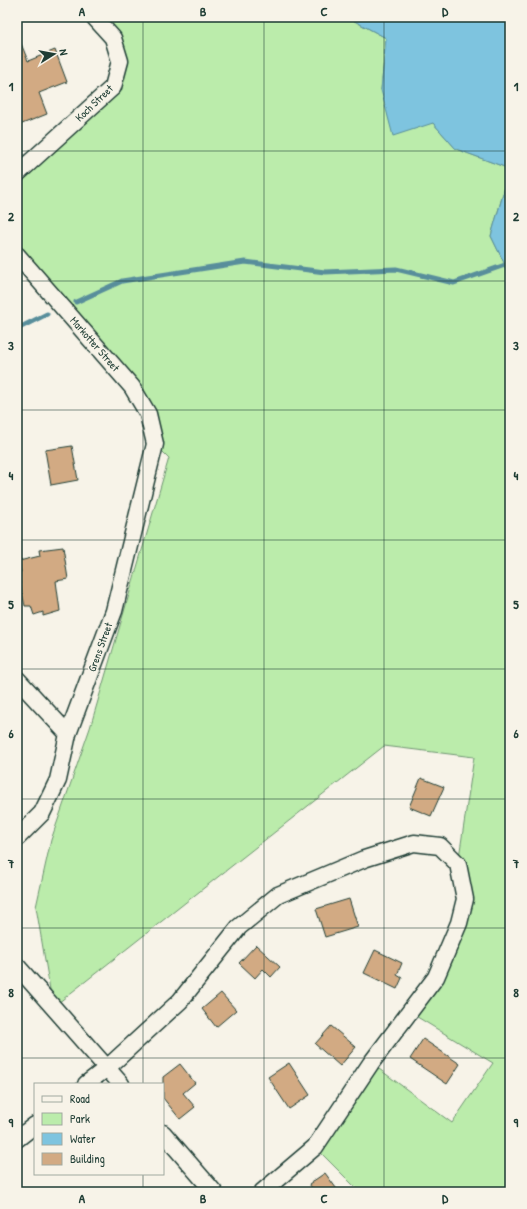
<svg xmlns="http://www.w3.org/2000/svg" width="527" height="1209" viewBox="0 0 527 1209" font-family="'Patrick Hand',sans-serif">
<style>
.green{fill:#bbecab;stroke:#6d9470}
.water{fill:#7ec4df;stroke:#588e9b}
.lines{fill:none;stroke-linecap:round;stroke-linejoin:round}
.stream{stroke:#588e9b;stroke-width:5}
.building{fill:#d2aa83;stroke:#1f3d34}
.street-casing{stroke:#1f3d34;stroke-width:19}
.street{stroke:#f7f3e8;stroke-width:16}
.grid{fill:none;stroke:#1f3d34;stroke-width:1;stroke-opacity:0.55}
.labels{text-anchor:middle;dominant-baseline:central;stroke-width:3;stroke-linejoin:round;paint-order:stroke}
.street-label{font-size:11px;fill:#1f3d34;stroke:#f7f3e8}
.neatline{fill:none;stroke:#1f3d34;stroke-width:1.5}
.grid-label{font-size:13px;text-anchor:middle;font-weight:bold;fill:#1f3d34}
</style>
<rect width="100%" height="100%" fill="#f7f3e8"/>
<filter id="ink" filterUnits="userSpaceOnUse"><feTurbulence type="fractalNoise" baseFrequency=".025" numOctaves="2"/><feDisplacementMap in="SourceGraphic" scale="8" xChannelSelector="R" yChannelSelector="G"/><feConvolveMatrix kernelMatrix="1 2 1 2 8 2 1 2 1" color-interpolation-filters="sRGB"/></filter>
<g filter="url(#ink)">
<!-- green -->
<path class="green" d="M94,17H347L386,38L381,90L433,123L456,149L510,169L491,236L510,275V1192H360L315,1147L371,1063L452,1123L493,1063L409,1012L459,923L458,864L474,757L384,746L53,1007L36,907L51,840L90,728L169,458L155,444L148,414L17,255V174L113,87L120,61Z"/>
<!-- water -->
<path class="water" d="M347,17H510V169L456,149L433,123L393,136L381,90L386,38Z
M510,170V275L491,236Z"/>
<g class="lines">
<!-- stream -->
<path class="stream" d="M76,302L122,281L245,262L325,272L396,269L454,283L505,265
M17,329L47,314"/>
</g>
<!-- building -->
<path class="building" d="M18,36L28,61L55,50L67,82L39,93L47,114L17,126V96L22,94L17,81V37Z
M72,446L78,480L51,485L45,450Z
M63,547L68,579L56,581L60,611L43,616V612L34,615L31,606H25L18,574L21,572L19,561L40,556L39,550Z
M421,778L444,787L431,816L409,807Z
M349,899L358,927L325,937L316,909Z
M256,945L280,967L271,977L263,969L255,978L239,963Z
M375,950L402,963L397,975L402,978L397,989L364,973Z
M221,993L236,1010L216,1027L202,1009Z
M331,1026L356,1047L340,1066L315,1044Z
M423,1039L460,1064L447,1084L410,1059Z
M289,1063L310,1095L289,1109L268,1077Z
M180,1064L195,1083L183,1093L195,1107L180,1119L163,1098V1077Z
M325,1173L339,1192H315L309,1184Z"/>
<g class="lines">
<defs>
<path id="street" d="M17,174L113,87L120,61L113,38L94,17
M17,255L132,387L148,414L155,444L114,611L68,734L58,780L42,813L17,838
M17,679L68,734
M17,966L121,1084
M86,1084L107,1068L180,1001L239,927L278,895L364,859L414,843L440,846L458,864L465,899L459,923L436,977L371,1063L315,1147L262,1192
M163,1133L214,1192
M17,1139L35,1125"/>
</defs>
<!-- street casing -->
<use href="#street" class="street-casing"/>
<!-- street -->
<use href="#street" class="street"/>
</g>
</g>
<!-- grid -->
<path class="grid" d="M143,17V1084M264,17V1192M384,17V1192M17,151H510M17,281H510M17,410H510M17,540H510M17,669H510M17,799H510M17,928H510M17,1058H510M143,1174V1192"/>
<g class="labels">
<!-- street labels -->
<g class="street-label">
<text transform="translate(94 103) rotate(-44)">Koch Street</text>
<text transform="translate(95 344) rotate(49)">Markotter Street</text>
<text transform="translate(100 647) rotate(-70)">Grens Street</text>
</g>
</g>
<!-- margin -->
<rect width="527" height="1209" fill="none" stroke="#f7f3e8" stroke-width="44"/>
<!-- legend -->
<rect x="34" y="1083" width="130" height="92" fill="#f7f3e8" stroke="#a1aaa0"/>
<rect x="42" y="1096" width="20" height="6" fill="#f7f3e8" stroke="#a1aaa0"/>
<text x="70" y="1103" font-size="12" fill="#1f3d34">Road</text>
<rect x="42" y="1113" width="20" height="12" fill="#bbecab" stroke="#a1aaa0"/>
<text x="70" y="1123" font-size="12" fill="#1f3d34">Park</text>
<rect x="42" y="1133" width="20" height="12" fill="#7ec4df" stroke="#a1aaa0"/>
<text x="70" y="1143" font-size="12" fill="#1f3d34">Water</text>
<rect x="42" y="1153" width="20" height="12" fill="#d2aa83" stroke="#a1aaa0"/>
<text x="70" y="1163" font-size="12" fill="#1f3d34">Building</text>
<!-- north arrow -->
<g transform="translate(54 54) rotate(79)" stroke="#f7f3e8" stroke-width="3" paint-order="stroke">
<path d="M0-3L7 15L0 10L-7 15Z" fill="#1f3d34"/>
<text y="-6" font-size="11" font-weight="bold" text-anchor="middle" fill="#1f3d34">N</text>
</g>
<rect x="22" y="22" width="483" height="1165" class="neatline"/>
<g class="grid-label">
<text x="82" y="16">A</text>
<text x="203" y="16">B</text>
<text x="324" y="16">C</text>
<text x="445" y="16">D</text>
<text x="11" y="91">1</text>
<text x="516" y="91">1</text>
<text x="11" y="221">2</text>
<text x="516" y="221">2</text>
<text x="11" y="350">3</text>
<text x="516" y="350">3</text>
<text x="11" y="480">4</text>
<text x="516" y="480">4</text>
<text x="11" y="609">5</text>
<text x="516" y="609">5</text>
<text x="11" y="738">6</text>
<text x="516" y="738">6</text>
<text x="11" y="868">7</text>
<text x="516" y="868">7</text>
<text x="11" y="997">8</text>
<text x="516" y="997">8</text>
<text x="11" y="1127">9</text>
<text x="516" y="1127">9</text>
<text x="82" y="1203">A</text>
<text x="203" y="1203">B</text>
<text x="324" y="1203">C</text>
<text x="445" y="1203">D</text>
</g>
</svg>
